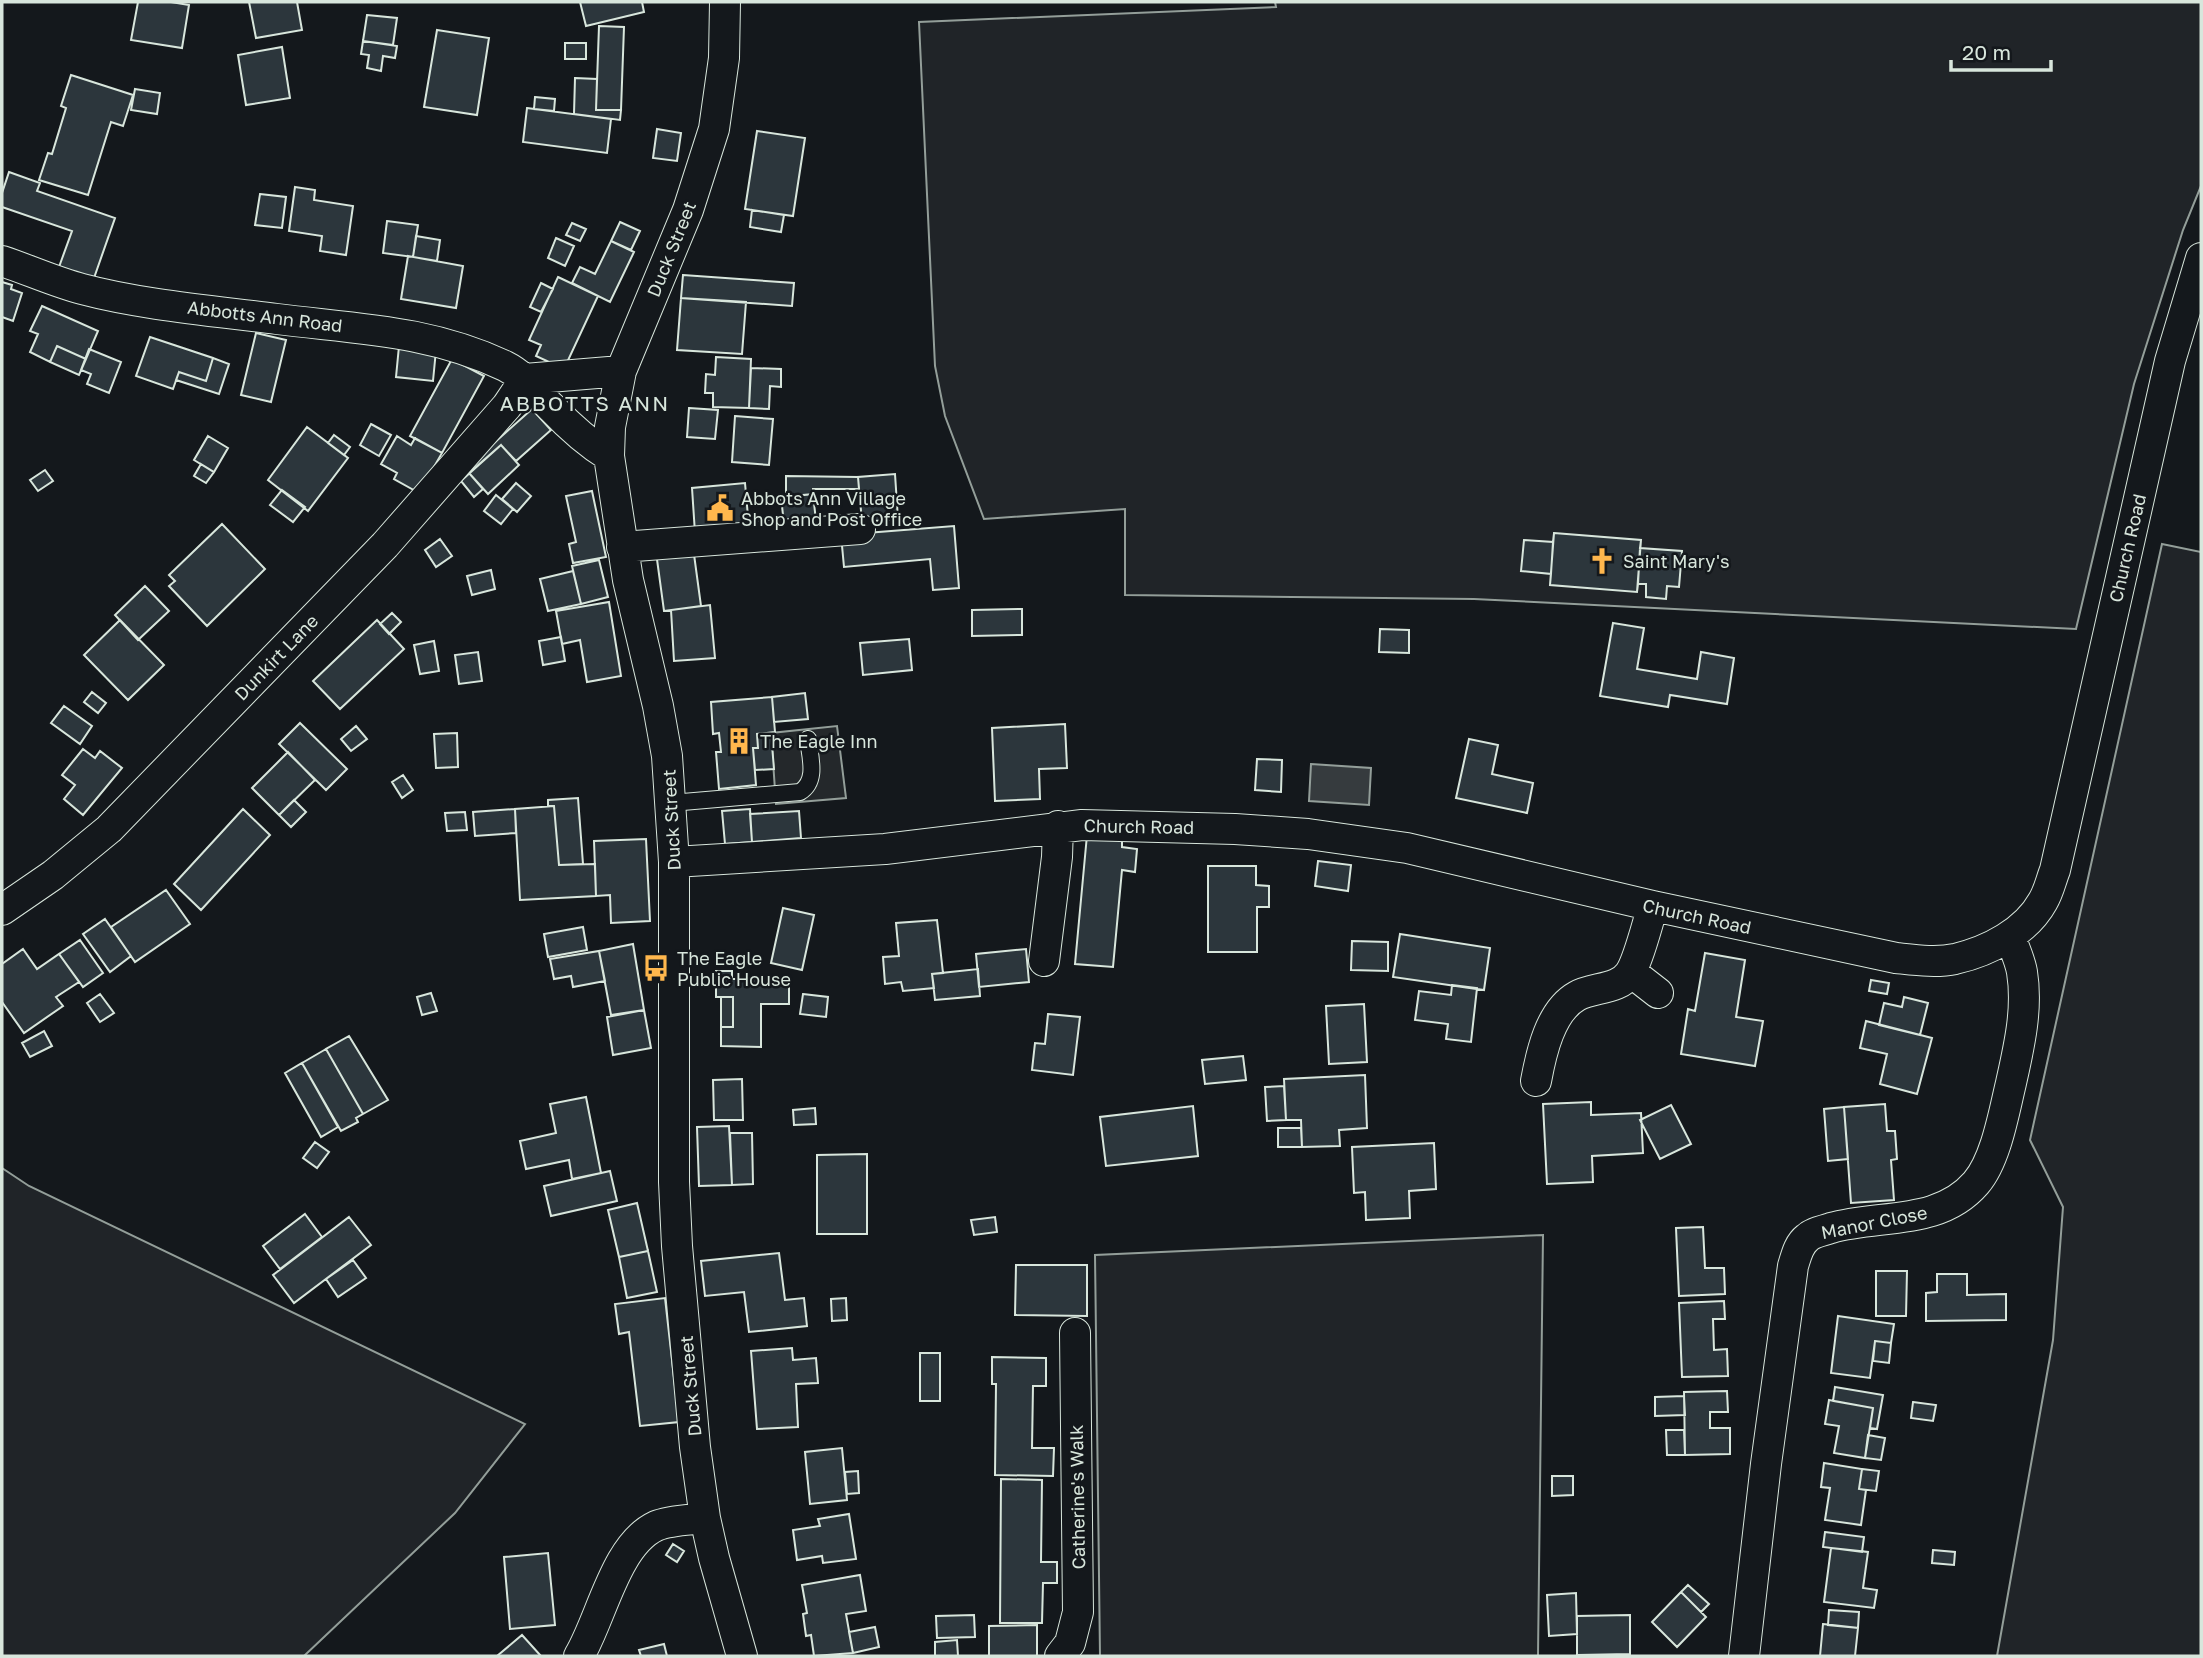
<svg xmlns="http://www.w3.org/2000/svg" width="2203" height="1658" viewBox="0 0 2203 1658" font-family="'Golos Text',sans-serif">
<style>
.green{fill:#202428;stroke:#939e99;stroke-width:2}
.parking{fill:#24282b;stroke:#939e99;stroke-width:2}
.water{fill:#363b3e;stroke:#939e99;stroke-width:2}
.building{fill:#2c363c;stroke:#d8e6dc;stroke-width:2}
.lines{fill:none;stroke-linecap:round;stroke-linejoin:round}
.service-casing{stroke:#d8e6dc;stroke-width:18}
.minor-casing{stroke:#d8e6dc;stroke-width:32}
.service{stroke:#14181c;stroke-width:16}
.minor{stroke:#14181c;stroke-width:30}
.labels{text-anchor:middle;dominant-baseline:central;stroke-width:5;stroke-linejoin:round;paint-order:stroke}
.street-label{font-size:18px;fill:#d8e6dc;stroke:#14181c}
.poi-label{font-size:18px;fill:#d8e6dc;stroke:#14181c;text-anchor:start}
.quarter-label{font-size:21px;letter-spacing:2px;fill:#d8e6dc;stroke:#14181c}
</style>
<rect width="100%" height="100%" fill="#14181c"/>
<!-- green -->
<path class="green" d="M1275,2H2201V186L2183,230L2134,384L2076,629L1474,599L1125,595V509L984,519L945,416L935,366L919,22L1276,7Z
M2162,544L2201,552V1656H1997L2053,1340L2063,1207L2030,1140Z
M2,1168L29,1186L525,1424L455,1513L304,1656H2Z
M1543,1235L1538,1656H1100L1095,1255Z"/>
<!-- parking -->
<path class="parking" d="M837,726L846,798L776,804L771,733Z"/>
<!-- water -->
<path class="water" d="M1311,764L1371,768L1369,805L1309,801Z"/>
<!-- building -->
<path class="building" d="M138,2H171L189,5L182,48L131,40Z
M249,2H297L302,30L256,38Z
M580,2H642L644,12L586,26Z
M367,15L397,18L393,45L363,41Z
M599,26L624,27L621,110H596Z
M437,30L489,38L477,115L424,107Z
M363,41L397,46L395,58L383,56L381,71L367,68L369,55L361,54Z
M565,43H586V59H565Z
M282,47L290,98L246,105L238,55Z
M71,75L133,95L123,126L111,122L88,195L39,180L48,153L52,154L66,108L61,106Z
M575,78L597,79L596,110H621L620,120L574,114Z
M135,89L160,93L157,114L131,110Z
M535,97L555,99L554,111L534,109Z
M527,108L611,119L607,153L523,142Z
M657,129L681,133L677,161L653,158Z
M757,131L805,138L793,216L745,209Z
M9,172L40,183L37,191L115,218L94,278L59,267L72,231L2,207V193Z
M295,187L315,190L314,200L353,206L346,255L320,251L322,236L289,231Z
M260,194L286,197L282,228L255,225Z
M752,210L784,215L781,232L750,227Z
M387,221L418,225L413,257L383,253Z
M620,222L640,231L631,250L611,241Z
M572,223L586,229L580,241L566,235Z
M416,236L440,240L437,261L413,257Z
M556,238L574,246L565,266L548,258Z
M611,241L634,252L610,302L572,283L580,267L595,274Z
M408,256L463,266L456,308L401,299Z
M683,275L794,283L792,306L681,298Z
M558,277L598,296L564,369L536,356L541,345L529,340Z
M2,282L12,285L11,289L22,293L13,321L2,317Z
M541,283L553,289L541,312L530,307Z
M681,298L746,302L742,354L677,350Z
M42,306L98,331L86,359L57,346L50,362L30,352L38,334L30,331Z
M256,333L286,340L271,402L241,395Z
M150,337L213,358L206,381L179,372L173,389L136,376Z
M57,346L86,359L79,375L50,362Z
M399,346L436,350L433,381L396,377Z
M89,349L121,362L109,393L87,384L91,374L81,370Z
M716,357L751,359L749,408L713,407V393H705L706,374L715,375Z
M213,358L229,364L219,394L176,380L179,372L206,381Z
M452,359L484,376L442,453L410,436Z
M751,368L781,369V387L770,386L769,409L749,408Z
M689,408L718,410L715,439L687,437Z
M532,409L551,430L516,461L501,445L461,481L456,477Z
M735,416L773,419L769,465L732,462Z
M371,424L391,435L379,456L360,445Z
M307,427L348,458L308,511L268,480Z
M334,435L350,447L344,455L328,443Z
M208,436L228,448L214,472L194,460Z
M397,436L411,445L415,438L442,453L419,493L394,479L397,473L381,464Z
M501,445L519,465L488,494L469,473Z
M201,464L214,472L206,483L194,476Z
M45,470L53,481L38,491L30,480Z
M469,473L483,489L474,497L461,481Z
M895,474L898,519L862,522L858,477Z
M786,476L858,477L859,489H813V494L786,497Z
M516,483L531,496L517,512L502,499Z
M745,483L749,528L695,533L692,488Z
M282,490L305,507L293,522L270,505Z
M592,491L606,557L573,563L569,544L576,542L566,496Z
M813,494L816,521L784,524L781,497Z
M496,495L513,509L501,524L484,511Z
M222,524L265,569L207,626L169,586L175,581L169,575Z
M954,526L959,588L933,590L930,559L844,567L841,535Z
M1554,533L1641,540L1637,592L1550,585Z
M1554,533L1641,540L1640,548L1682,551L1679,587L1667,586L1666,599L1646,597V584H1638L1637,592L1550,585L1551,574L1521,571L1524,540L1553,542Z
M440,539L452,556L436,567L425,550Z
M1524,540L1553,542L1551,574L1521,571Z
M693,547L701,606L664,611L656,552Z
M1640,548L1682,551L1679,587L1667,586L1666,599L1646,597V584H1638Z
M599,560L608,597L581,604L572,566Z
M491,570L495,589L472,595L467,576Z
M573,571L581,604L548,611L540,579Z
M145,586L169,611L138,640L115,615Z
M609,602L621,676L587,682L580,640L562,644L556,611Z
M710,605L715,658L674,661L671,610Z
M1022,609V635L972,636V610Z
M392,613L401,622L389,634L380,624Z
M120,620L164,665L128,700L84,655Z
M377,620L404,649L340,709L313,681Z
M1613,623L1644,628L1637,669L1697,679L1701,652L1734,658L1727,704L1670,695L1668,707L1600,696Z
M1380,629L1409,630V653L1379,652Z
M561,637L565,661L543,665L539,641Z
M909,639L912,670L863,675L860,643Z
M434,641L439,671L420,674L414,645Z
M478,652L482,681L459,684L455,655Z
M92,692L106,703L98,713L84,702Z
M805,693L808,719L774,722L772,697Z
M772,697L775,732L757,734L758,748H753L756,785L719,789L716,752H721L719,733L713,734L711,702Z
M64,706L92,726L80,744L51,723Z
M300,723L347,769L326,790L279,744Z
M1065,724L1067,768L1039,769L1040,799L995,801L992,728Z
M356,726L367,739L351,751L341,739Z
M457,733L458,767L436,768L434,734Z
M771,733L774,769L755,770L753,748H758L757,734Z
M1469,739L1498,745L1492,774L1533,783L1527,813L1456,798Z
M83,749L95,758L100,751L122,768L83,815L64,799L75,785L62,775Z
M288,752L315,780L279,815L252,788Z
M1257,759L1282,760L1281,792L1255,790Z
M403,775L413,790L402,798L392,782Z
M578,798L583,864L559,865L554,806H548V800Z
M294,800L306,812L291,827L279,815Z
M554,806L559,865L595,864L596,896L520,900L515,809Z
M243,809L270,835L201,910L174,884Z
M515,809L516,833L475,836L473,812Z
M750,809L752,842L725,844L722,811Z
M799,811L801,838L752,842L750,814Z
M465,812L467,830L447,831L445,813Z
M1087,835L1122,838V847L1137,849L1135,872L1122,870L1113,967L1075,964Z
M646,839L650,921L611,923L610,895L596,896L594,841Z
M1318,861L1351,865L1348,891L1315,886Z
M1208,866H1256V885L1269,886V907H1257V952H1208Z
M166,890L190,924L135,962L111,927Z
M783,908L814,915L802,970L771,963Z
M105,919L131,956L110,972L83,934Z
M937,920L943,973L932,974L934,988L903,991L901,982L885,984L883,957L899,956L896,923Z
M583,927L587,950L548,957L544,934Z
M1400,934L1490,948L1484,990L1393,977Z
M80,940L103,973L83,987L59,954Z
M1352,941L1388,942V971L1351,970Z
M633,944L644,1010L611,1015L599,951Z
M23,949L37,969L59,954L79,982L56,997L63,1006L24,1033L2,1002V964Z
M1026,949L1029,982L979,987L976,954Z
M599,951L605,981L573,987L571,976L554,979L550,959Z
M1705,953L1745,960L1736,1017L1763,1021L1755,1066L1681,1054L1688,1009L1695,1011Z
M978,969L980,996L935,1000L932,974Z
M716,971H732V979H789V1004H761V1047L721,1046V1027H733V997H716Z
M1871,980L1889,983L1887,994L1869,991Z
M1452,985L1477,988L1471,1042L1446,1039L1448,1024L1415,1020L1419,991L1451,995Z
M431,993L437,1011L422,1015L417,997Z
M100,994L114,1013L100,1022L87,1003Z
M803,994L828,997L826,1017L800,1014Z
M721,997H733V1027H721Z
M1904,997L1928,1003L1920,1035L1879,1025L1884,1003L1902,1007Z
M1364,1004L1367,1062L1329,1064L1326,1006Z
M644,1010L651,1048L613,1055L607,1017Z
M1048,1014L1080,1017L1073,1075L1032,1070L1035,1043L1045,1044Z
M1866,1021L1932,1038L1917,1094L1880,1084L1887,1054L1860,1048Z
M44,1031L52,1046L30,1057L22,1043Z
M349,1036L388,1100L363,1114L326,1049Z
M326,1049L363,1114L356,1118L358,1122L341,1131L302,1063Z
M1243,1056L1246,1080L1205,1084L1202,1060Z
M302,1063L338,1127L321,1137L285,1073Z
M1365,1075L1367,1128L1339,1130L1340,1146L1302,1147L1301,1120H1286L1284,1079Z
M742,1079L743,1120H714L713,1080Z
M1284,1086L1286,1120L1267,1121L1265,1087Z
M586,1097L601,1173L572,1179L569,1160L526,1169L520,1141L556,1133L550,1104Z
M1591,1102V1115L1641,1113L1643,1153L1592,1156L1593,1182L1547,1184L1543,1104Z
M1885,1104L1887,1131H1895L1897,1159L1891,1160L1894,1200L1851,1203L1844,1107Z
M1671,1105L1691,1144L1660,1159L1640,1120Z
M1193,1106L1198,1156L1106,1166L1100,1117Z
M1844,1107L1848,1159L1828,1161L1824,1109Z
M815,1108L816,1124L794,1125L793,1110Z
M729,1126L732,1185L699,1186L697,1127Z
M1278,1128H1301L1302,1147H1278Z
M730,1133H752L753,1184L732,1185Z
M315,1142L329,1152L317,1168L303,1158Z
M1434,1143L1436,1189L1409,1191L1410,1218L1366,1220L1365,1192L1354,1193L1352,1147Z
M867,1154V1234H817V1155Z
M610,1171L617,1201L551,1216L544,1186Z
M637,1203L648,1251L619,1257L608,1210Z
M305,1214L322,1237L280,1269L263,1246Z
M349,1217L371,1245L294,1303L273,1275Z
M995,1217L997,1232L974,1235L971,1220Z
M1703,1227L1705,1268H1724L1725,1294L1679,1296L1676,1228Z
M648,1251L657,1292L627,1298L619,1257Z
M779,1253L785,1300L804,1298L807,1326L749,1332L744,1292L705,1296L701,1261Z
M353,1260L366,1278L338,1297L326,1279Z
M1016,1265H1087V1316L1015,1315Z
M1876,1271H1907L1906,1316H1876Z
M1937,1274H1967V1295L2006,1294V1320L1926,1321V1293L1937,1292Z
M665,1298L679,1422L640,1426L629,1332L619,1334L615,1304Z
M846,1298L847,1320L832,1321L831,1299Z
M1724,1301L1725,1319H1713L1714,1350L1727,1349L1728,1376L1682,1377L1679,1303Z
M1838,1316L1894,1324L1891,1343L1875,1341L1870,1378L1831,1373Z
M1875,1341L1891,1343L1889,1363L1873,1361Z
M792,1348L793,1360L816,1358L818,1383L796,1384L798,1427L757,1429L751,1351Z
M920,1353H940V1401H920Z
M992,1357L1046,1358V1386H1033L1032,1448H1054L1053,1476L995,1475L996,1384H992Z
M1835,1387L1883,1395L1877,1429L1870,1428L1873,1408L1833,1401Z
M1727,1391L1728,1412H1710V1428H1730V1454L1685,1455L1684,1392Z
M1684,1396L1685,1415L1655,1416V1397Z
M1829,1400L1873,1408L1865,1458L1834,1453L1839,1426L1825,1424Z
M1913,1402L1936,1405L1933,1421L1911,1418Z
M1666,1430H1684L1685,1455H1667Z
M1868,1435L1885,1438L1881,1460L1865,1458Z
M842,1448L847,1500L810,1504L805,1452Z
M1824,1463L1862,1469L1859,1489L1866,1490L1861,1525L1825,1520L1830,1488L1821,1487Z
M1862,1469L1879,1471L1876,1491L1859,1489Z
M858,1471L859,1493L847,1494L845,1472Z
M1552,1476H1573V1495L1552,1496Z
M1001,1479L1042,1480L1041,1562H1057V1583H1043L1042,1623H1000Z
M849,1514L856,1559L823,1563L822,1556L797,1560L793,1530L820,1526L818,1519Z
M1825,1532L1864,1537L1862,1552L1823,1547Z
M673,1544L684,1551L677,1562L666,1555Z
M1831,1548L1868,1552L1863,1588L1877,1590L1874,1608L1824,1602Z
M1933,1550L1955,1552L1954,1565L1932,1563Z
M548,1553L555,1625L510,1629L504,1557Z
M860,1575L866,1611L846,1614L853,1653L814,1656L811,1635L806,1636L803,1614L807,1613L802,1585Z
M1688,1585L1709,1604L1701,1612L1681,1592Z
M1681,1592L1706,1617L1677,1647L1652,1622Z
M1576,1593L1577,1634L1549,1636L1547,1595Z
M1829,1610L1859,1612L1858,1628L1828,1625Z
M974,1615L975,1637L937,1638L936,1616Z
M1630,1615V1654L1577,1655V1616Z
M1823,1624L1858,1628L1855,1656H1820Z
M1037,1625V1656H989V1626Z
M875,1627L879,1647L853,1653L849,1632Z
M522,1635L541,1656H497Z
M957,1640L958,1656H935V1642Z
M664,1644L667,1656H641L639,1650Z"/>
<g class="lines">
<defs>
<path id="service" d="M671,803L800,792C818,781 810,757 808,739"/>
<path id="minor" d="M725,2L724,58L714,129L688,210L621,371L610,427L609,456L628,580L658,706L667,756L674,862V1182L677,1246L695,1447L705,1518L714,1558L742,1656
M2,261C29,270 55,282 82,289C142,305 215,311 277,319C357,329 429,330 505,366C525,376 536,393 552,408C569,426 588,443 609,456
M622,547L860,529
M674,862L885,849L1082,825L1235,829L1308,834L1407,848L1653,906L1896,958C1915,960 1936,963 1955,959C1989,951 2026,932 2043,901C2049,891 2051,880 2055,870L2170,361L2201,258
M2,910L53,875L109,829L385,545L507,406L525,379L621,371
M1044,961L1057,857L1058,826
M1631,972L1658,993
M1536,1081C1541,1054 1550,1011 1577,996C1593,987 1619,990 1630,973C1639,959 1647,924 1653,906
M579,1656C601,1620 615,1545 656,1526C670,1520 690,1520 705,1518
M1060,1656L1070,1643L1078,1612L1075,1333
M1744,1656L1766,1464L1793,1266C1796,1257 1798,1245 1807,1238C1813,1232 1823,1231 1831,1228C1880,1214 1939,1226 1976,1183C1996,1160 2004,1112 2011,1083C2019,1047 2028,1009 2022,972C2020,960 2014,948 2010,936"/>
</defs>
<!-- service casing -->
<use href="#service" class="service-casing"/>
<!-- minor casing -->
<use href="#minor" class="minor-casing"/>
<!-- service -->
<use href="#service" class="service"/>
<!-- minor -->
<use href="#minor" class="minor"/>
</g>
<!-- icons -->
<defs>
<symbol id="civic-bare" viewBox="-9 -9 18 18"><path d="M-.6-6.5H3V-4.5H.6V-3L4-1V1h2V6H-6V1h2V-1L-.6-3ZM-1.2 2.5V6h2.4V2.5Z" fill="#ffb74d" stroke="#14181c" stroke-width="2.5" paint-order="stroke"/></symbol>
<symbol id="church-bare" viewBox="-9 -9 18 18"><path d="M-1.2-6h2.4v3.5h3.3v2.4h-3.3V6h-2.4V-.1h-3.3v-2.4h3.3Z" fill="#ffb74d" stroke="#14181c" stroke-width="2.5" paint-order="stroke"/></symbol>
<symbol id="building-bare" viewBox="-9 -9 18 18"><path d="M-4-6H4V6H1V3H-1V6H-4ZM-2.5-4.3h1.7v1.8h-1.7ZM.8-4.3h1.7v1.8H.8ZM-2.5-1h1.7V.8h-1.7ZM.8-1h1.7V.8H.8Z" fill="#ffb74d" stroke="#14181c" stroke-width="2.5" paint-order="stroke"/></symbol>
<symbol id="bus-bare" viewBox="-9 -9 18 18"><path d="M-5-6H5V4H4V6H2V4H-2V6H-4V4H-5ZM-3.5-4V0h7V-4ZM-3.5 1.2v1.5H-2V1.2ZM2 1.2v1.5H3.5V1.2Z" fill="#ffb74d" stroke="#14181c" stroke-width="2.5" paint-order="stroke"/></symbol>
</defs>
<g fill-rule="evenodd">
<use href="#civic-bare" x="701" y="489" width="38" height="38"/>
<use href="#church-bare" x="1583" y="542" width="38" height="38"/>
<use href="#building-bare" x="720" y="722" width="38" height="38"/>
<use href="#bus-bare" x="637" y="949" width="38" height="38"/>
</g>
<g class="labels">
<!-- street labels -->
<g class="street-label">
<text transform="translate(671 249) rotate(-68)">Duck Street</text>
<text transform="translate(265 316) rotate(7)">Abbotts Ann Road</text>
<text transform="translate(2127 548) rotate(-77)">Church Road</text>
<text transform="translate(276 657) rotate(-46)">Dunkirt Lane</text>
<text transform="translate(671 820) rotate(-93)">Duck Street</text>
<text transform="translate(1139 826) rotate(1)">Church Road</text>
<text transform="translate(1697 916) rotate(12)">Church Road</text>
<text transform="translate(1874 1222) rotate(-11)">Manor Close</text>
<text transform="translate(690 1386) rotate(-95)">Duck Street</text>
<text transform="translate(1077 1497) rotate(-91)">Catherine's Walk</text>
</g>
<!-- poi labels -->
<g class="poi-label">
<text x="741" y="498">Abbots Ann Village<tspan x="741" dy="21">Shop and Post Office</tspan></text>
<text x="1623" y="561">Saint Mary's</text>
<text x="760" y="741">The Eagle Inn</text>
<text x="677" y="958">The Eagle<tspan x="677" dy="21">Public House</tspan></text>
</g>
<!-- quarter labels -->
<g class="quarter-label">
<text x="585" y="403">ABBOTTS ANN</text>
</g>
</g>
<!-- border -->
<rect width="2203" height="1658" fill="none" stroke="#d8e6dc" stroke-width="7"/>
<!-- scale -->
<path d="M1951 60v10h100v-10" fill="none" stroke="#d8e6dc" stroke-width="3.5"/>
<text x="1962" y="60" font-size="21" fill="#d8e6dc" stroke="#14181c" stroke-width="5" paint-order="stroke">20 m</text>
</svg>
